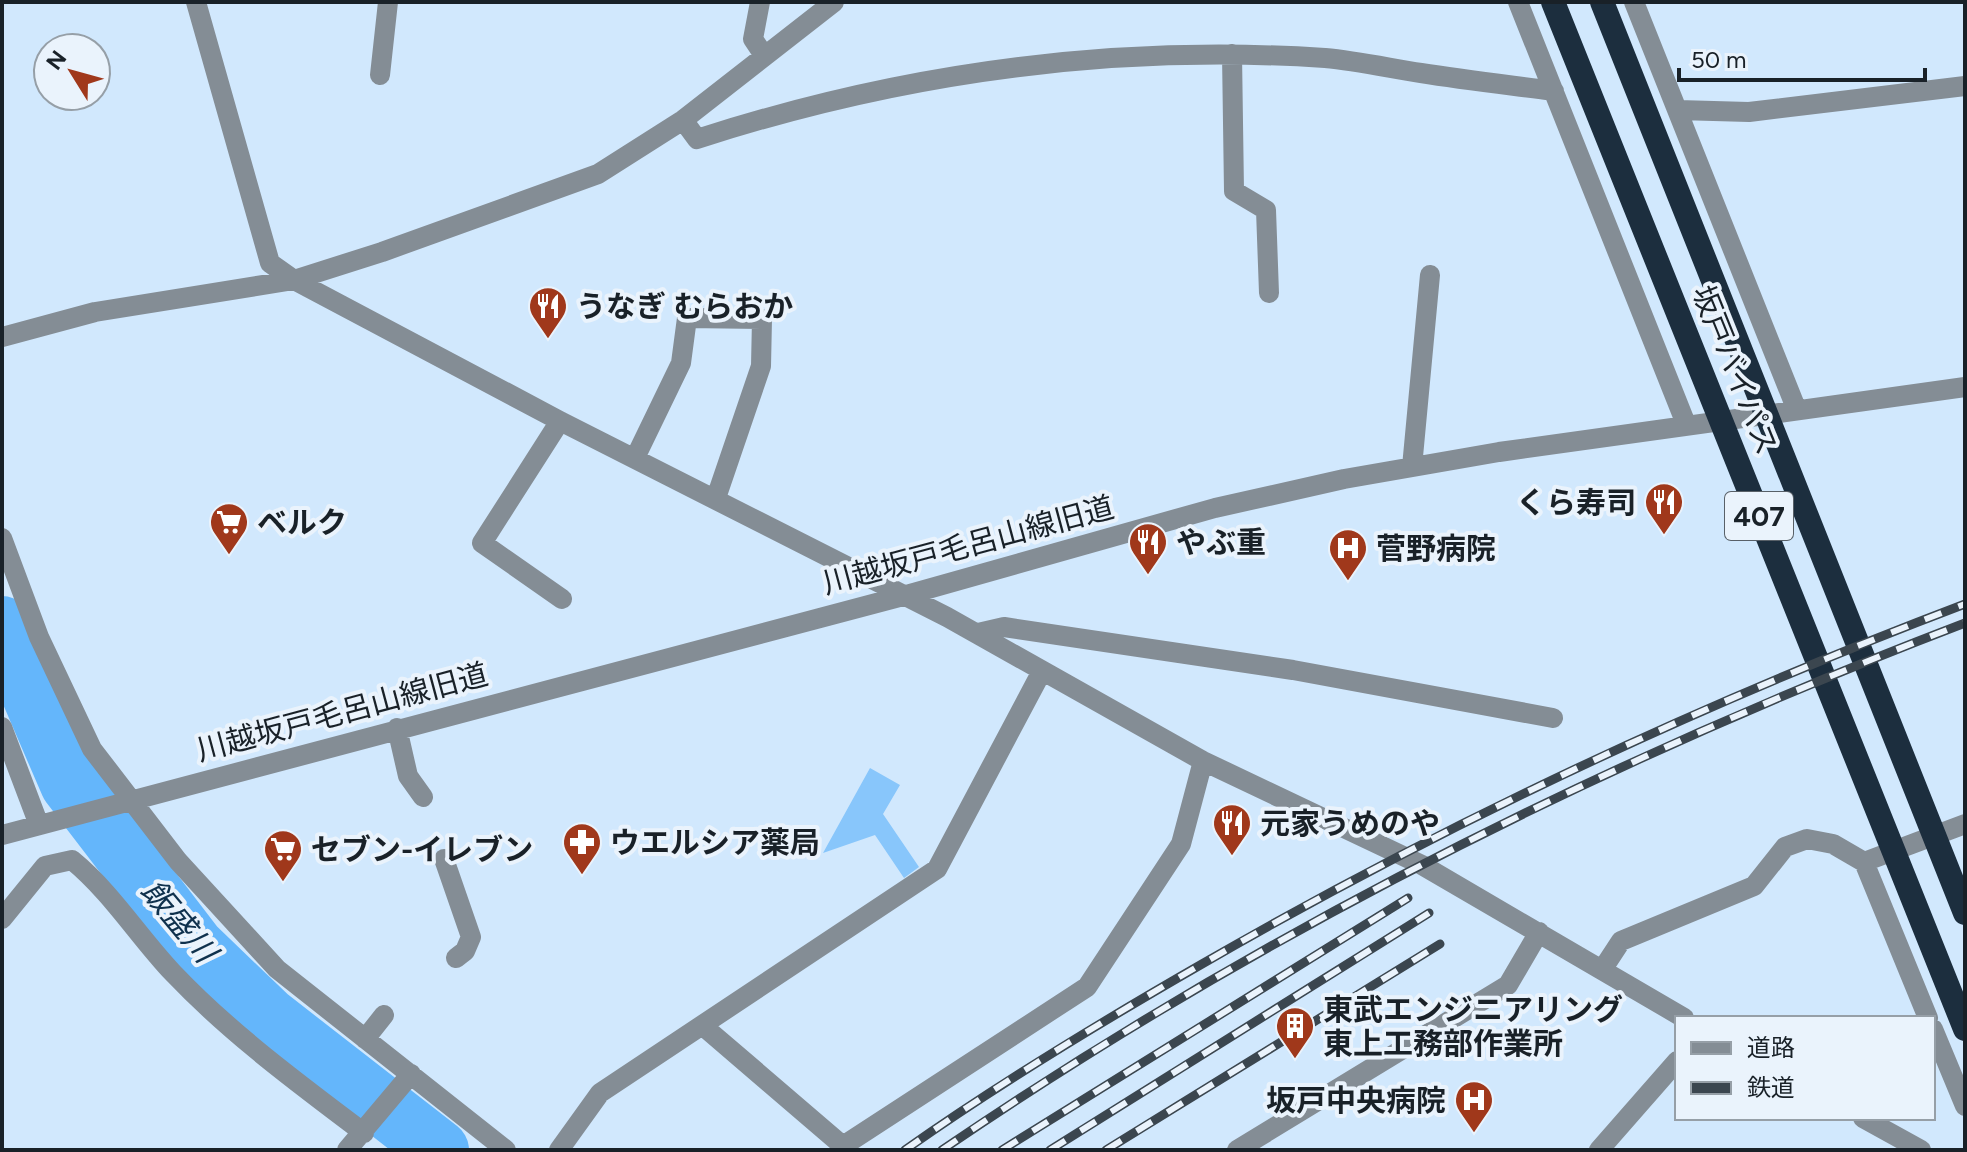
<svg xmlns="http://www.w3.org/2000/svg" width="1967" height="1152" viewBox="0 0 1967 1152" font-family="Figtree,'Noto Sans JP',sans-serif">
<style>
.green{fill:#88c6fb}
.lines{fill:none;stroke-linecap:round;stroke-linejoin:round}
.river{stroke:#64b6fb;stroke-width:60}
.minor{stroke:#848d95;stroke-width:20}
.highway{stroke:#1c2e3e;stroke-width:24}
.rail-casing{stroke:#3b464f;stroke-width:9}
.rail{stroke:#eaf3fc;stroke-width:6;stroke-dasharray:18;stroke-linecap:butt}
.labels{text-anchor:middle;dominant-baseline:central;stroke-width:8;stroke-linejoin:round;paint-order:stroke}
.shield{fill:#eaf3fc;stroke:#586068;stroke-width:2}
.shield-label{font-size:28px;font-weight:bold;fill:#192128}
.poi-label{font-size:30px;font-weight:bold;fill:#192128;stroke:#eaf3fc;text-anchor:start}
.street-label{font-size:30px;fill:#192128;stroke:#eaf3fc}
.water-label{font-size:32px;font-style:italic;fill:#0f314d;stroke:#eaf3fc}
</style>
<rect width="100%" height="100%" fill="#d1e8fd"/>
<!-- green -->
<path class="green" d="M870,768L900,785L883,814L919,867L904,878L875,835L823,853Z"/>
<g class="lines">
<!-- river -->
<path class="river" d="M2,626L70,784L195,947L268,1017L439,1150"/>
<!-- minor -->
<path class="minor" d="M196,2L270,263L294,280L560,421L947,617L1203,761L1422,865L1684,1018
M760,2L753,39L763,54
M1518,2L1686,424
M1634,2L1796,408
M1232,54L1234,191L1266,210L1269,293
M380,75L388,2
M1678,110L1749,112L1965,86
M683,120L697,139C901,73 1111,44 1325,58C1357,61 1389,68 1421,73C1465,80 1509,85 1554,91
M2,337L95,312L294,280L382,252L598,174L683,120L834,2
M560,421L482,543L562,599
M635,458L681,363L687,318L762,319L761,366L716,498
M1412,467L1430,275
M2,538L39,637L92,749L178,861L277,969L506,1150
M978,633L1004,627L1293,670L1553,718
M2,727L39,825
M397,728L408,776L423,797
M2,835L903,596L1215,508L1344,479L1499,452L1965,387
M444,859L471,937L465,951L456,958
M1864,862L1965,824
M2,919L45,866L72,860C112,893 138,936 173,973C231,1034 298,1083 364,1133
M1602,970L1621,941L1754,886L1785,847L1807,839L1833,844L1864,862L1928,1018
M703,1026L843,1146L1087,987L1181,844L1203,761
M1933,1029L1965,1106
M365,1039L384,1015
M1863,1118L1921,1150
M347,1150L411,1074
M559,1150L600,1093L937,869L1042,671
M1237,1150L1508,985L1539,932
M1599,1150L1677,1061"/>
<!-- highway -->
<path class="highway" d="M1553,2L1965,1029
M1602,2L1965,913"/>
<defs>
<path id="rail" d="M905,1150C1000,1083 1101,1022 1202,964C1446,823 1701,704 1965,604
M942,1150C1260,933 1606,760 1965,623
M1002,1150L1408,898
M1050,1150L1429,913
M1106,1150L1440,944"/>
</defs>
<!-- rail casing -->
<use href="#rail" class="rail-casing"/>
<!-- rail -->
<use href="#rail" class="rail"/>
</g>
<!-- icons -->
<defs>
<symbol id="restaurant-pin" viewBox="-11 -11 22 30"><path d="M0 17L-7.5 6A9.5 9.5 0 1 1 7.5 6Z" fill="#a0381b" stroke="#eaf3fc"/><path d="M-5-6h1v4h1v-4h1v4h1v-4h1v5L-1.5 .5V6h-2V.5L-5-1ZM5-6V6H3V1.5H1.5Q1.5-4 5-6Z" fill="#fff"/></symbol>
<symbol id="supermarket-pin" viewBox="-11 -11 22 30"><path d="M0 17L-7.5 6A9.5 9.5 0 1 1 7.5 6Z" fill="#a0381b" stroke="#eaf3fc"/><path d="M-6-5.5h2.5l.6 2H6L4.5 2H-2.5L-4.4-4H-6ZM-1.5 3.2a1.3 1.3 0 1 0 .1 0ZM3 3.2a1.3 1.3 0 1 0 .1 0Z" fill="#fff"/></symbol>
<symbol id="hospital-pin" viewBox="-11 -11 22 30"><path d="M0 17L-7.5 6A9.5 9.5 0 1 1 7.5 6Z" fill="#a0381b" stroke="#eaf3fc"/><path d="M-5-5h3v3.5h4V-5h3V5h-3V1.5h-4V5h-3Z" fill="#fff"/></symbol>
<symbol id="pharmacy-pin" viewBox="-11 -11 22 30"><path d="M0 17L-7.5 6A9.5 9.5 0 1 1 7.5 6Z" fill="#a0381b" stroke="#eaf3fc"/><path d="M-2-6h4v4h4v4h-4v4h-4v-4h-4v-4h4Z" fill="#fff"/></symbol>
<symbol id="building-pin" viewBox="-11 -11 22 30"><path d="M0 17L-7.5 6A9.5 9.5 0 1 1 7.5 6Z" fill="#a0381b" stroke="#eaf3fc"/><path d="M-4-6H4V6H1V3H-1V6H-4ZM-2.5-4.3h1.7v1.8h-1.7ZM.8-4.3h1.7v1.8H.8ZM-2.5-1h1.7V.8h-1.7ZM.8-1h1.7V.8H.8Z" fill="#fff"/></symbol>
</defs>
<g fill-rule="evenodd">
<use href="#restaurant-pin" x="526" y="284" width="44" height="60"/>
<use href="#restaurant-pin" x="1642" y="480" width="44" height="60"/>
<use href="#supermarket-pin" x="207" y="500" width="44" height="60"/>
<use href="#restaurant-pin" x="1126" y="520" width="44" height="60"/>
<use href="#hospital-pin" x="1326" y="526" width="44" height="60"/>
<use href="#restaurant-pin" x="1210" y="801" width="44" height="60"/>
<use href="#pharmacy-pin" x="560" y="820" width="44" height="60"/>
<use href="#supermarket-pin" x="261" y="827" width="44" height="60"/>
<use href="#building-pin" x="1273" y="1004" width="44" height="60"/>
<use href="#hospital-pin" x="1452" y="1078" width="44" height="60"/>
</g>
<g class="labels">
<!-- shield labels -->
<rect class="shield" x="1725" y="492" width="68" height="48" rx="6"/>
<g class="shield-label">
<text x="1759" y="516">407</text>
</g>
<!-- poi labels -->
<g class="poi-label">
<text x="576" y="306">うなぎ むらおか</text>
<text x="1636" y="502" text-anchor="end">くら寿司</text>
<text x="257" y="522">ベルク</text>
<text x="1176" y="542">やぶ重</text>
<text x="1376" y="548">菅野病院</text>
<text x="1260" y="823">元家うめのや</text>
<text x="610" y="842">ウエルシア薬局</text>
<text x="311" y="849">セブン-イレブン</text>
<text x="1323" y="1009">東武エンジニアリング<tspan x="1323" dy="34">東上工務部作業所</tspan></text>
<text x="1446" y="1100" text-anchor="end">坂戸中央病院</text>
</g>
<!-- street labels -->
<g class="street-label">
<text transform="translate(1735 370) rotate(68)">坂戸バイパス</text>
<text transform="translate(968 545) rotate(-15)">川越坂戸毛呂山線旧道</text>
<text transform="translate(342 712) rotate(-15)">川越坂戸毛呂山線旧道</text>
</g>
<!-- water labels -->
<g class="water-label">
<text transform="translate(179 921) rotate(50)">飯盛川</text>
</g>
</g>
<!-- border -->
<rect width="1967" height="1152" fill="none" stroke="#192128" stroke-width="8"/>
<!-- legend -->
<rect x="1675" y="1016" width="260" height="104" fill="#eaf3fc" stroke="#969fa7" stroke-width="2"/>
<rect x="1691" y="1042" width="40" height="12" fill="#848d95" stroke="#969fa7" stroke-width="2"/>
<text x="1747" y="1056" font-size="24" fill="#192128">道路</text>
<rect x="1691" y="1082" width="40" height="12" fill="#3b464f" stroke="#969fa7" stroke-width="2"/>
<text x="1747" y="1096" font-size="24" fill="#192128">鉄道</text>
<!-- north arrow -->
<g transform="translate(72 72) rotate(307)"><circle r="38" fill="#eaf3fc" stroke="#969fa7" stroke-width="2"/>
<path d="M0-6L14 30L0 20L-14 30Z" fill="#a0381b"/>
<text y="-12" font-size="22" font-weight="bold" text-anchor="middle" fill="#192128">N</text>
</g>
<!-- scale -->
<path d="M1679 68v12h246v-12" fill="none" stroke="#192128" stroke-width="4"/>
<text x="1691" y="68" font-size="24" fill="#192128" stroke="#eaf3fc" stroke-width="6" paint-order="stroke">50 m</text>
</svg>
